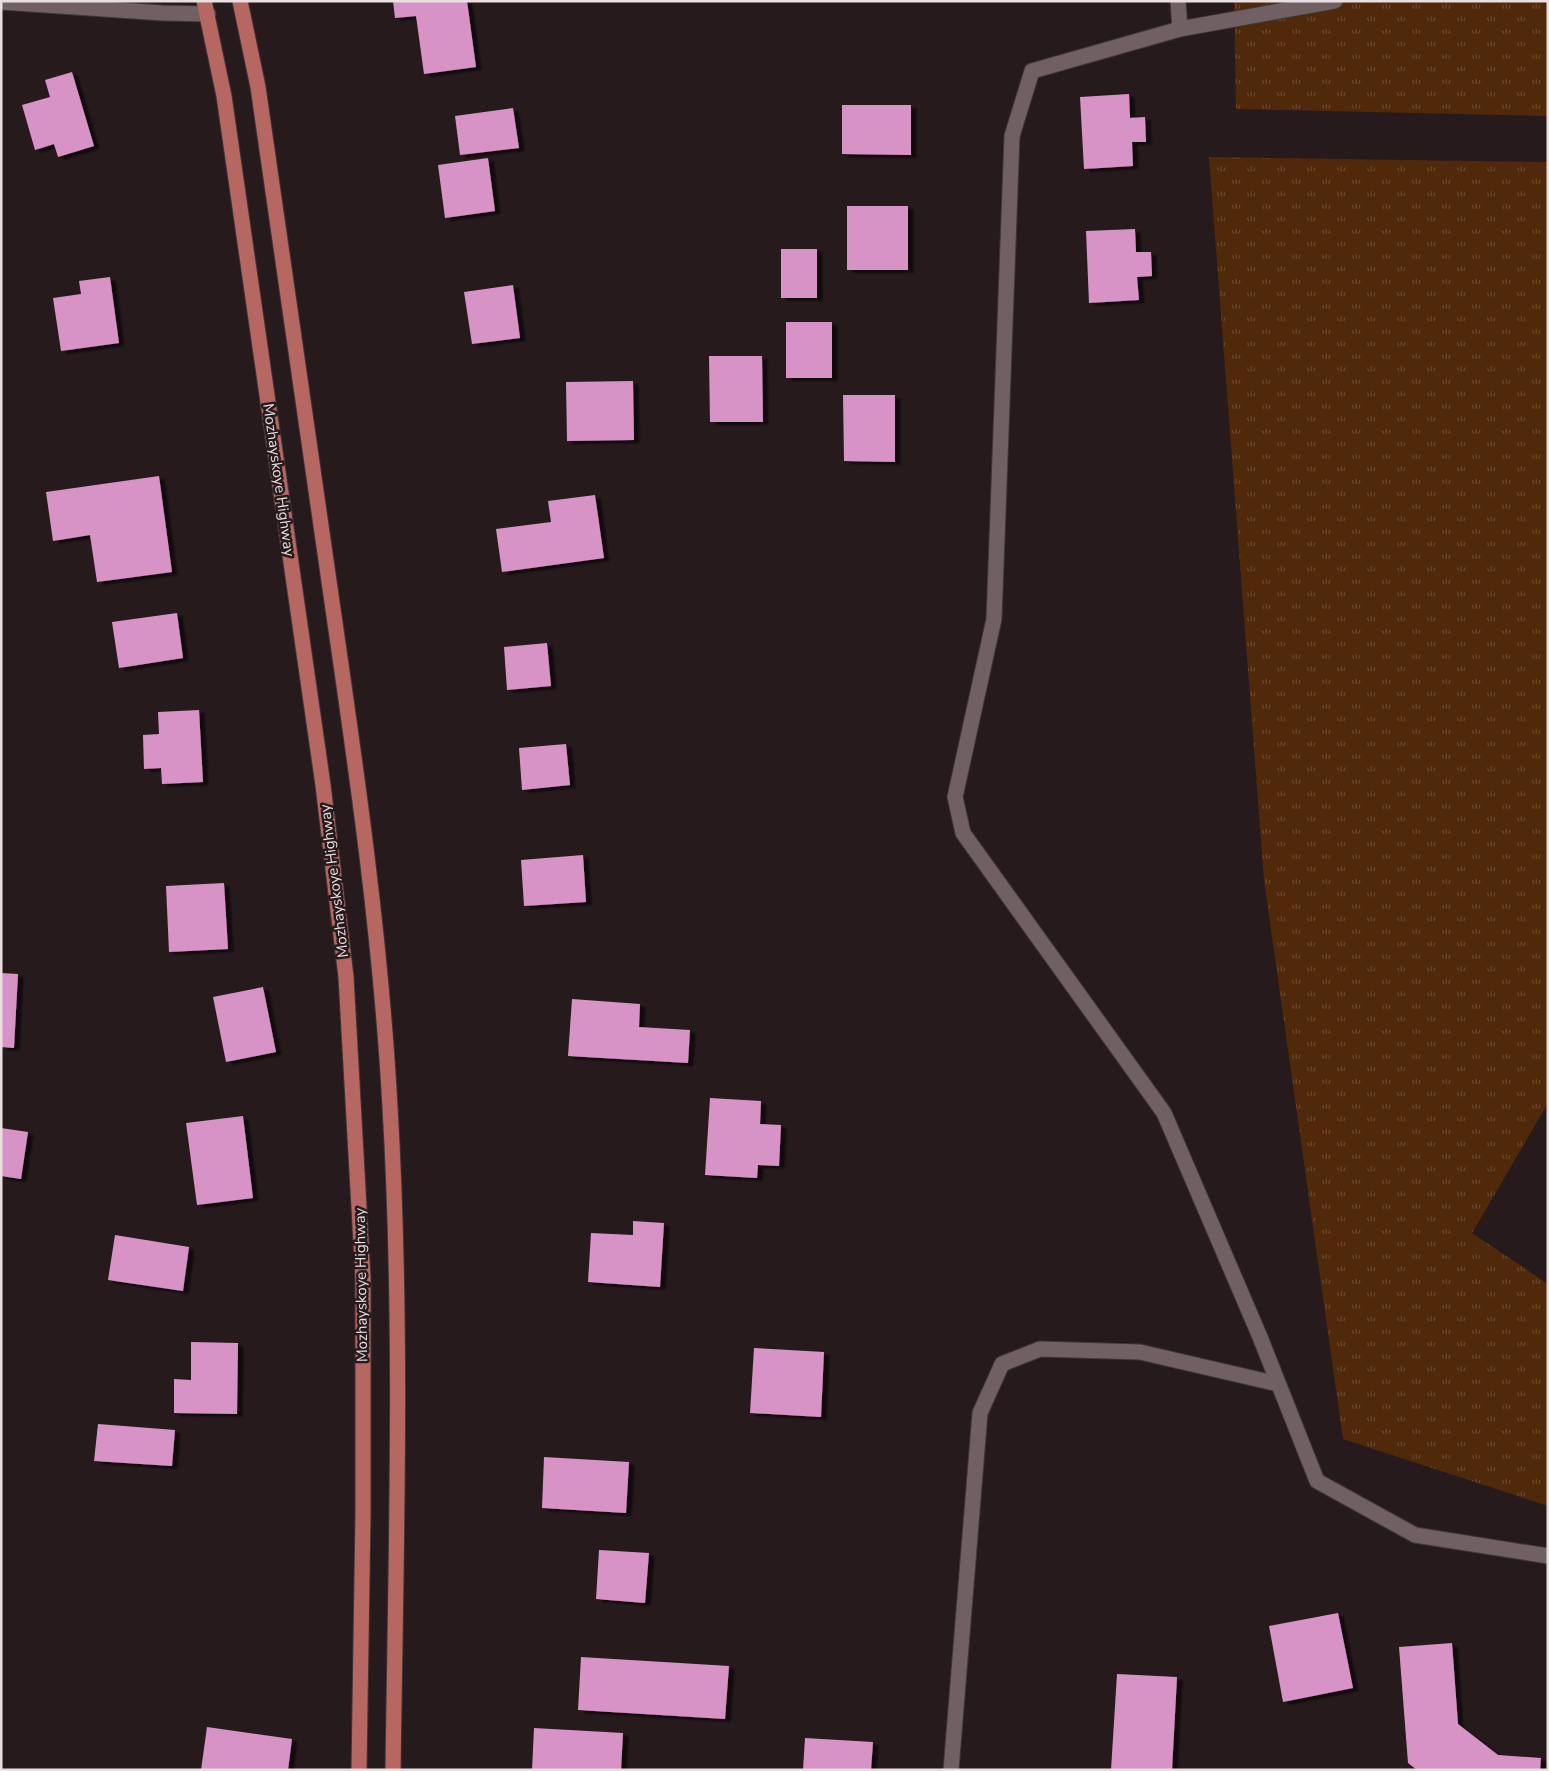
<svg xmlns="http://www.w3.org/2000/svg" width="1549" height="1771" viewBox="0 0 1549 1771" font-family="'Nunito Sans',sans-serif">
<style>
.grass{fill:url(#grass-tufts)}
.building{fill:#d893c6;filter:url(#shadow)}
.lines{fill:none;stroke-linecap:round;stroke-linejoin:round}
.service-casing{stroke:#403537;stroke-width:17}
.minor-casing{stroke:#403537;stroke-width:17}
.primary-casing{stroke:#403537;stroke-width:17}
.service{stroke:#705f63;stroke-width:15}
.minor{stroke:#705f63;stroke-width:15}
.primary{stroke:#b66761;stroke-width:15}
.labels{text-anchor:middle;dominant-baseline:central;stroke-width:5;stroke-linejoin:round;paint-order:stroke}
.street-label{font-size:15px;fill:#e9dfe1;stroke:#271a1d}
</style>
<defs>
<pattern id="grass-tufts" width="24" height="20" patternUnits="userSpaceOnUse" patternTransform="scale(1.25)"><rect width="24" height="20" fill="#50280a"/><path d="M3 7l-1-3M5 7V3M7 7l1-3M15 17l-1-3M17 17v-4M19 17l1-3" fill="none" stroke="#69472d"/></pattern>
<filter id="shadow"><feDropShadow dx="5.5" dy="3" stdDeviation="1" flood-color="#0009"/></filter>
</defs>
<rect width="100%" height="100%" fill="#271a1d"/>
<!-- grass -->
<path class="grass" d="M1234,1H1548V116L1236,109Z
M1209,157L1548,162V1103L1472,1233L1548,1284V1506L1343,1439L1264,880Z"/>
<!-- building -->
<path class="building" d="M393,1H467L476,67L424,74L416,16L395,18Z
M72,72L94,146L58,157L54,144L35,150L22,105L50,97L45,80Z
M1129,94L1130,118L1145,117L1146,142H1132L1133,166L1084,169L1080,97Z
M842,105H911V155L842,154Z
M513,108L519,148L460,155L455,116Z
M488,158L495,211L445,218L438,165Z
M847,206H908V270H847Z
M1135,229L1136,252H1151L1152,276L1137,277L1139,300L1089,303L1086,231Z
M781,249H817V298H781Z
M110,277L119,343L61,351L53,298L81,294L79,281Z
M513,285L520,338L472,344L464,292Z
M786,322H832V378H786Z
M709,356H762L763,422H710Z
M633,381L634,440L567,441L566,382Z
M843,395H895V462L844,461Z
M159,476L172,572L97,582L90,535L53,541L46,492Z
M595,495L604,558L502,572L496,529L551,522L548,501Z
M177,613L183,658L119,668L112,622Z
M547,643L551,686L507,690L504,647Z
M199,710L203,782L162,784L161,768L144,769L143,735L159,734L158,712Z
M566,744L570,785L522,790L519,748Z
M583,855L586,902L524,906L521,860Z
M224,883L228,949L169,952L166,886Z
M1,973L18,974L14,1048L1,1047Z
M263,987L276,1052L226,1062L213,997Z
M572,999L640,1004L639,1027L690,1030L688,1063L568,1056Z
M710,1098L761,1101L760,1124L781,1125L779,1166L758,1165L757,1178L705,1175Z
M243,1116L253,1198L197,1205L186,1123Z
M1,1128L28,1132L21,1179L1,1176Z
M633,1221L664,1223L660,1287L588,1282L591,1233L633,1235Z
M115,1235L189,1247L183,1291L108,1280Z
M191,1342L238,1343L237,1414L174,1413V1379L191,1380Z
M754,1348L824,1352L821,1417L750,1413Z
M98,1424L175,1430L172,1466L94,1461Z
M544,1457L629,1462L626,1513L542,1508Z
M599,1550L649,1553L645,1603L596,1599Z
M1338,1613L1353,1688L1283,1702L1269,1626Z
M1452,1643L1458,1724L1498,1755L1541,1758L1540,1770H1417L1408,1763L1399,1647Z
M581,1657L729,1666L725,1719L578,1710Z
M1117,1674L1177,1677L1172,1770H1111Z
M207,1727L292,1739L288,1770H201Z
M534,1728L623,1733L621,1770H532Z
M805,1738L873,1742L871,1770H803Z"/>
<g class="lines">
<defs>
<path id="service" d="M1178,1L1180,29L1032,71L1012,136L994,619L955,797L963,833L1164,1113L1260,1337L1317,1481L1415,1535L1548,1556
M1180,29L1335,1
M951,1770L980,1413L1002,1364L1040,1349L1140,1352L1278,1384"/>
<path id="minor" d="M1,2L163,13L208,14"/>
<path id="primary" d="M204,1L224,96L323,785L346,977L363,1278V1513L359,1770
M240,1L258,87C283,261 308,435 333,609C357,774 381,940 390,1107C403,1327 396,1550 393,1770"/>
</defs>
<!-- service casing -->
<use href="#service" class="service-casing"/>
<!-- minor casing -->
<use href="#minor" class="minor-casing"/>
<!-- primary casing -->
<use href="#primary" class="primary-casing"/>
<!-- service -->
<use href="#service" class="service"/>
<!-- minor -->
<use href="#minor" class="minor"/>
<!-- primary -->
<use href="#primary" class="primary"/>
</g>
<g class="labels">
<!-- street labels -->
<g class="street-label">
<text transform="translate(279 480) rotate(82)">Mozhayskoye Highway</text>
<text transform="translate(334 881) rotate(-97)">Mozhayskoye Highway</text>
<text transform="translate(361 1285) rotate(-91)">Mozhayskoye Highway</text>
</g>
</g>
<!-- border -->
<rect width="1549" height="1771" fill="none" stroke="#e9dfe1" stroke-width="5"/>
</svg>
